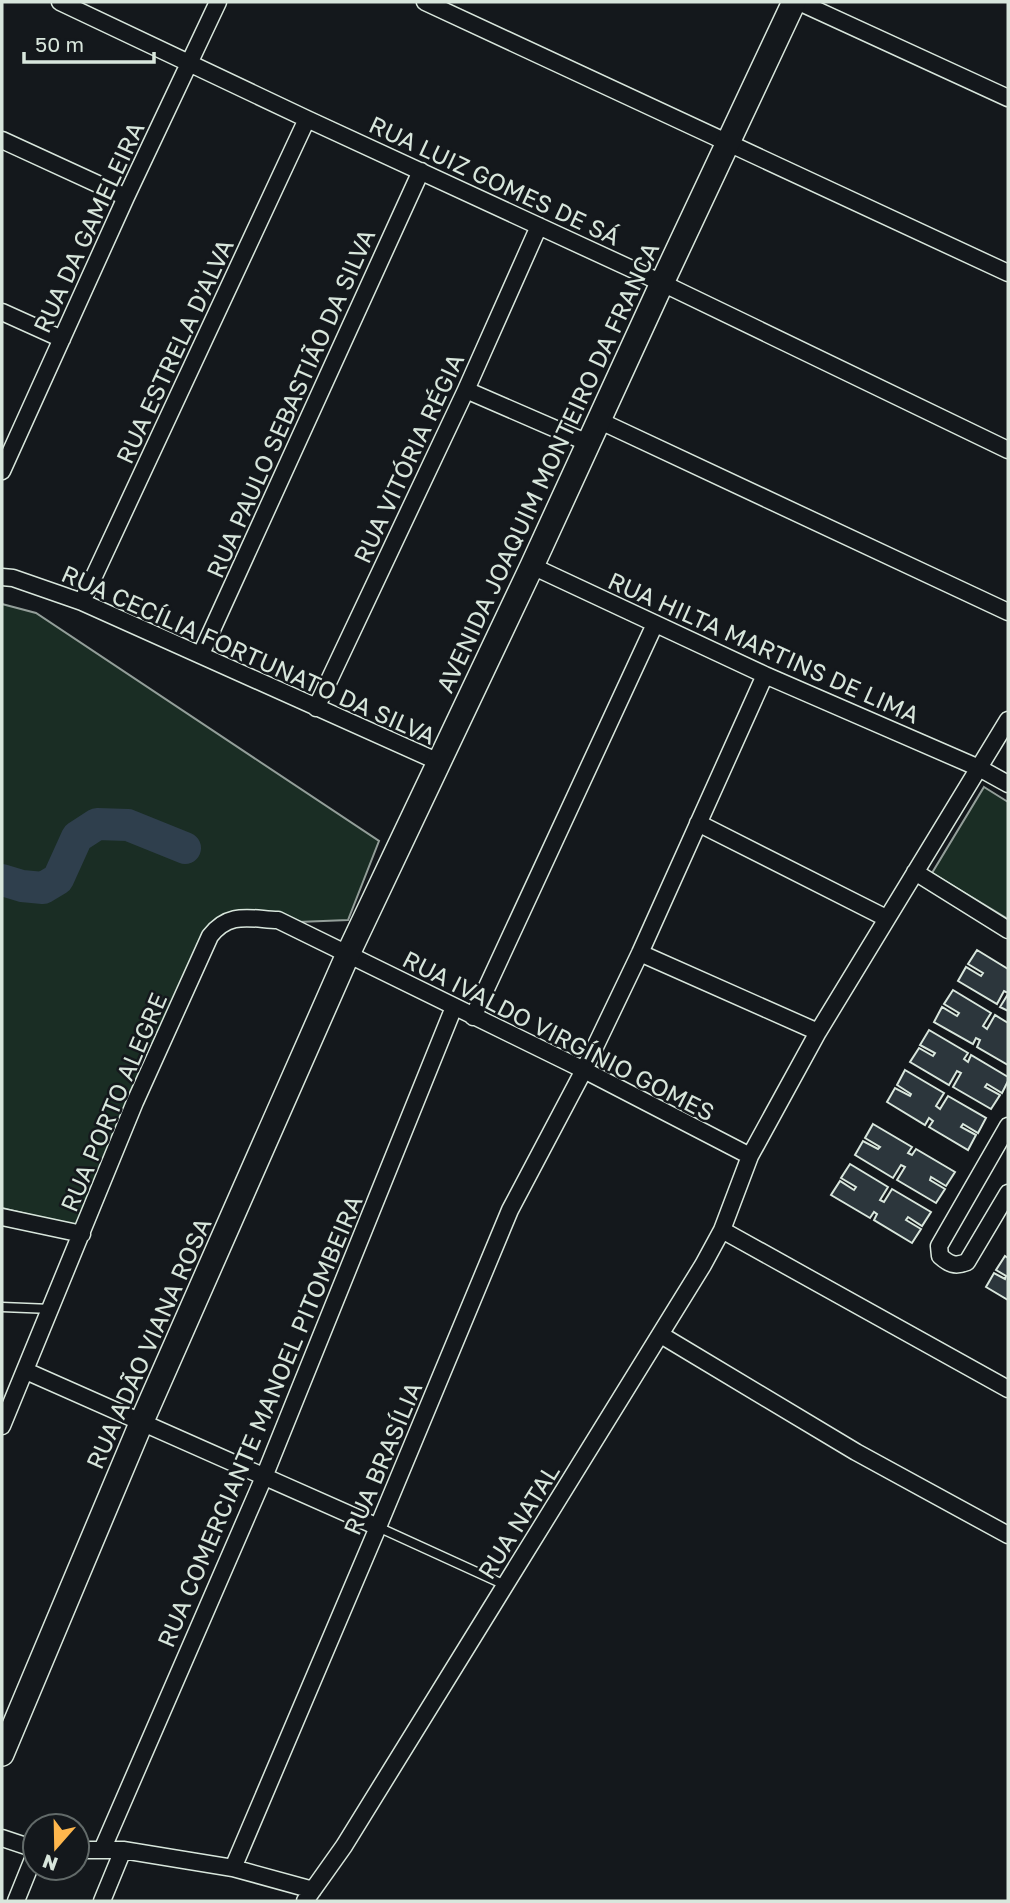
<svg xmlns="http://www.w3.org/2000/svg" width="1010" height="1903" viewBox="0 0 1010 1903" font-family="'Golos Text',sans-serif">
<style>
.green{fill:#1a2d24;stroke:#939e99;stroke-width:2}
.lines{fill:none;stroke-linecap:round;stroke-linejoin:round}
.river{stroke:#2f3f4d;stroke-width:32}
.building{fill:#2c363c;stroke:#d8e6dc;stroke-width:2}
.lane-casing{stroke:#d8e6dc;stroke-width:11}
.street-casing{stroke:#d8e6dc;stroke-width:19}
.secondary-casing{stroke:#d8e6dc;stroke-width:26}
.lane{stroke:#14181c;stroke-width:8}
.street{stroke:#14181c;stroke-width:16}
.secondary{stroke:#14181c;stroke-width:23}
.labels{text-anchor:middle;dominant-baseline:central;stroke-width:5;stroke-linejoin:round;paint-order:stroke}
.street-label{font-size:24px;fill:#d8e6dc;stroke:#14181c}
</style>
<rect width="100%" height="100%" fill="#14181c"/>
<!-- green -->
<path class="green" d="M2,604L36,613L379,841L348,920L219,925L80,1227L2,1208Z
M984,787L1008,802V919L932,873Z"/>
<g class="lines">
<!-- river -->
<path class="river" d="M2,880L22,886L43,888L58,879L77,837L97,824L128,825L185,848"/>
</g>
<!-- building -->
<path class="building" d="M977,950L1008,969V993L1004,991L997,1004L958,981L966,967L981,976L983,973L968,964Z
M953,990L991,1013L983,1026L987,1029L995,1015L1008,1023V1065L977,1047L980,1040L976,1038L973,1044L934,1022L942,1007L957,1016L959,1013L944,1004Z
M1008,994V1011L1000,1007Z
M929,1030L968,1053L964,1059L968,1062L971,1055L1008,1077V1081L1002,1093L987,1084L985,1087L1000,1095L991,1109L953,1087L961,1073L957,1071L949,1085L910,1062L919,1048L933,1056L935,1053L920,1045Z
M905,1070L944,1093L936,1106L940,1109L948,1096L986,1118L978,1133L963,1124L961,1127L976,1135L968,1150L929,1127L933,1121L929,1118L925,1125L887,1102L895,1088L910,1096L911,1094L897,1085Z
M873,1124L912,1147L908,1153L912,1155L916,1149L955,1172L946,1186L931,1177L930,1180L945,1189L936,1203L897,1180L905,1167L901,1165L893,1178L855,1155L863,1141L878,1149L880,1147L865,1138Z
M850,1164L888,1187L880,1200L884,1202L892,1189L931,1212L922,1226L908,1217L906,1220L921,1229L912,1243L874,1220L877,1214L874,1212L870,1218L831,1195L840,1181L854,1190L856,1187L841,1178Z
M1005,1256L1008,1258V1300L986,1287L994,1273L1005,1279L1006,1276L996,1270Z"/>
<g class="lines">
<defs>
<path id="lane" d="M2,1307L51,1309
M378,1527L505,1585"/>
<path id="street" d="M60,2L307,119L662,283L1008,450
M425,2L1008,273
M799,2L1008,98
M2,140L126,197
M2,312L62,339
M466,390L588,443
M598,420L1008,612
M2,471L126,197L218,2
M532,566L765,675L979,768L1008,784
M2,577L13,578L82,602L439,762
M82,602L307,119
M201,654L421,171
M316,708L466,390L539,226
M698,823L886,918
M915,872L1008,930
M640,953L818,1032
M473,1017L655,624
M1008,1126L939,1246L940,1256C949,1264 955,1267 967,1262L1008,1193
M2,1217L82,1234
M722,1230L1008,1389
M661,1335L856,1452L1008,1535
M26,1371L378,1527
M2,1426L135,1102L210,936C229,911 250,919 278,920L584,1070L750,1156
M2,1838L35,1849
M77,1850H123L233,1868L313,1890
M102,1850L264,1477L454,1007
M233,1868L378,1527L510,1210L584,1070L640,953L765,675
M16,1901L35,1854
M102,1901L123,1850
M305,1901L344,1846L703,1265L722,1230L750,1156L818,1032L1008,720"/>
<path id="secondary" d="M2,1754L142,1421L348,954L532,566L662,283L794,2"/>
</defs>
<!-- lane casing -->
<use href="#lane" class="lane-casing"/>
<!-- street casing -->
<use href="#street" class="street-casing"/>
<!-- secondary casing -->
<use href="#secondary" class="secondary-casing"/>
<!-- lane -->
<use href="#lane" class="lane"/>
<!-- street -->
<use href="#street" class="street"/>
<!-- secondary -->
<use href="#secondary" class="secondary"/>
</g>
<g class="labels">
<!-- street labels -->
<g class="street-label">
<text transform="translate(495 180) rotate(25)">RUA LUIZ GOMES DE SÁ</text>
<text transform="translate(88 227) rotate(-65)">RUA DA GAMELEIRA</text>
<text transform="translate(174 351) rotate(-65)">RUA ESTRELA D'ALVA</text>
<text transform="translate(290 403) rotate(-66)">RUA PAULO SEBASTIÃO DA SILVA</text>
<text transform="translate(408 458) rotate(-65)">RUA VITÓRIA RÉGIA</text>
<text transform="translate(547 467) rotate(-65)">AVENIDA JOAQUIM MONTEIRO DA FRANCA</text>
<text transform="translate(764 647) rotate(24)">RUA HILTA MARTINS DE LIMA</text>
<text transform="translate(249 654) rotate(24)">RUA CECÍLIA FORTUNATO DA SILVA</text>
<text transform="translate(559 1035) rotate(27)">RUA IVALDO VIRGÍNIO GOMES</text>
<text transform="translate(113 1102) rotate(-67)">RUA PORTO ALEGRE</text>
<text transform="translate(148 1343) rotate(-66)">RUA ADÃO VIANA ROSA</text>
<text transform="translate(259 1421) rotate(-67)">RUA COMERCIANTE MANOEL PITOMBEIRA</text>
<text transform="translate(382 1458) rotate(-67)">RUA BRASÍLIA</text>
<text transform="translate(518 1521) rotate(-58)">RUA NATAL</text>
</g>
</g>
<!-- border -->
<rect width="1010" height="1903" fill="none" stroke="#d8e6dc" stroke-width="7"/>
<!-- north arrow -->
<g transform="translate(56 1847) rotate(200)"><circle r="33" fill="#14181c" stroke="#626a69" stroke-width="2"/>
<path d="M0-5L12 26L0 18L-12 26Z" fill="#ffb74d"/>
<text y="-10" font-size="19" font-weight="bold" text-anchor="middle" fill="#d8e6dc">N</text>
</g>
<!-- scale -->
<path d="M24 52v10h130v-10" fill="none" stroke="#d8e6dc" stroke-width="3.5"/>
<text x="35" y="52" font-size="21" fill="#d8e6dc" stroke="#14181c" stroke-width="5" paint-order="stroke">50 m</text>
</svg>
